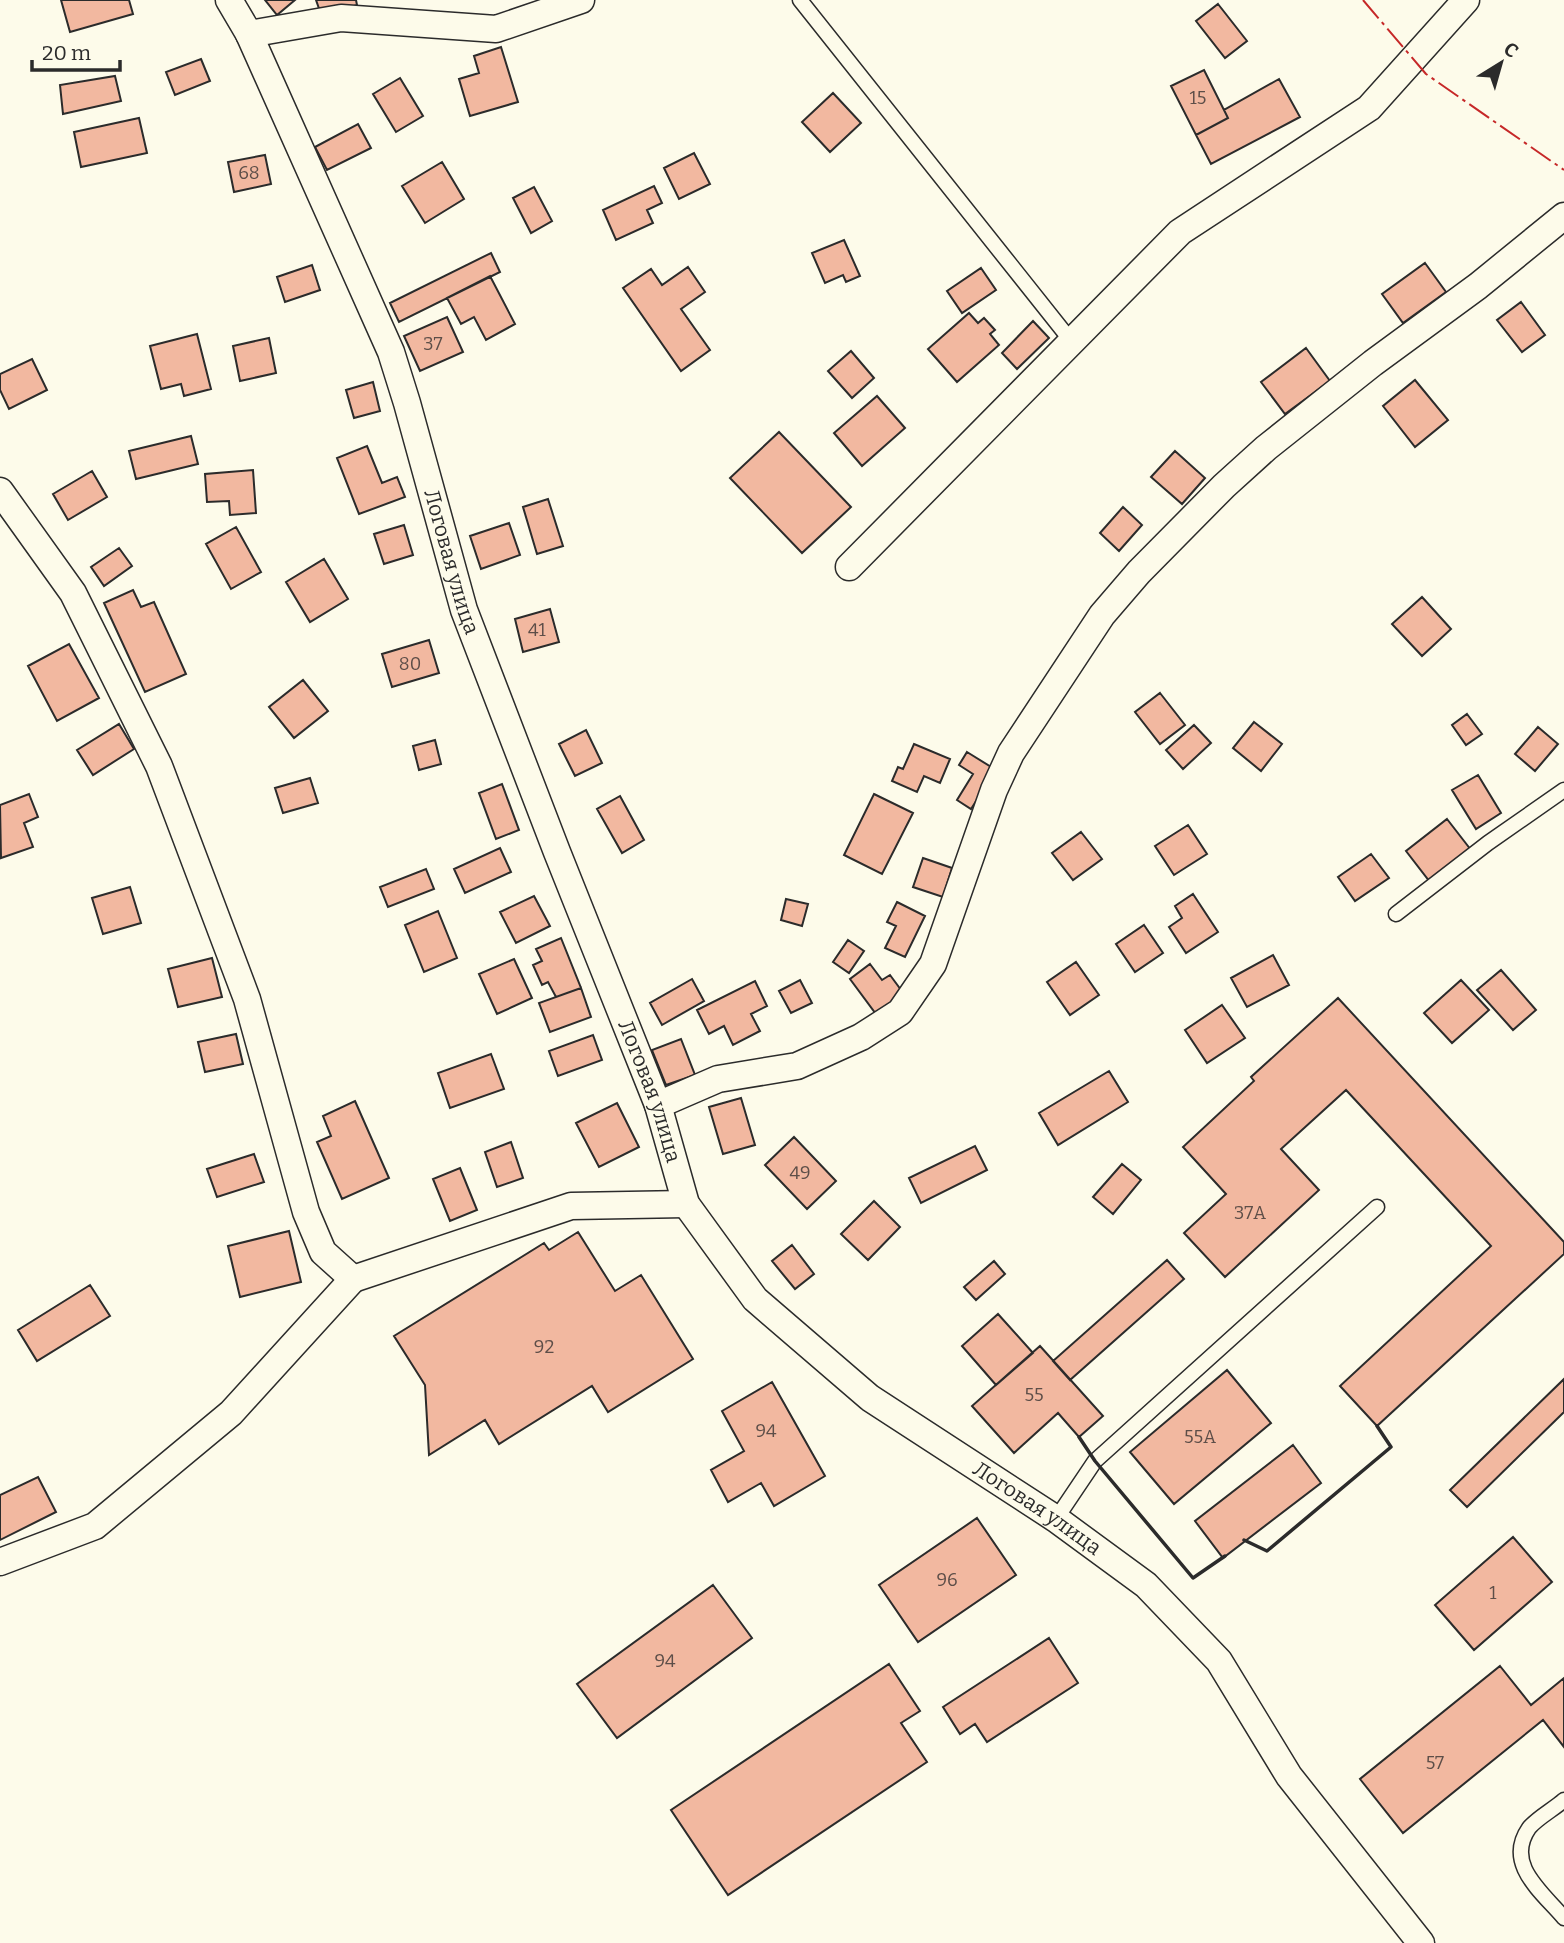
<svg xmlns="http://www.w3.org/2000/svg" width="1564" height="1943" viewBox="0 0 1564 1943" font-family="Bitter,serif">
<style>
.building{fill:#f2b8a0;stroke:#2b2b2b;stroke-width:2}
.lines{fill:none;stroke-linecap:round;stroke-linejoin:round}
.lane-casing{stroke:#2b2b2b;stroke-width:17}
.street-casing{stroke:#2b2b2b;stroke-width:29}
.lane{stroke:#fdfbea;stroke-width:14}
.street{stroke:#fdfbea;stroke-width:26}
.wall{stroke:#2b2b2b;stroke-width:3.5}
.power{stroke:#c62828;stroke-width:2;stroke-dasharray:24 5 3.5 5;stroke-linecap:butt}
.labels{text-anchor:middle;dominant-baseline:central;stroke-width:5;stroke-linejoin:round;paint-order:stroke}
.number-label{font-size:18px;fill:#5d4e48}
.street-label{font-size:21px;fill:#2b2b2b;stroke:#fdfbea}
</style>
<rect width="100%" height="100%" fill="#fdfbea"/>
<!-- building -->
<path class="building" d="M61,0H129L133,14L70,32Z
M265,0H295L277,15Z
M316,0H356L357,5L322,17Z
M1218,4L1247,41L1225,58L1196,21Z
M501,47L518,102L470,116L459,79L479,73L474,56Z
M201,59L210,81L175,95L166,72Z
M1204,70L1228,118L1196,135L1171,86Z
M115,76L121,101L63,114L60,85Z
M400,78L423,116L396,132L373,94Z
M1279,79L1300,117L1211,164L1196,135L1228,118L1224,110Z
M833,93L861,123L830,152L802,122Z
M139,118L147,153L81,167L74,132Z
M358,124L371,148L327,170L315,147Z
M694,153L710,184L679,199L664,168Z
M265,155L271,184L234,192L228,162Z
M442,162L464,199L425,223L402,186Z
M654,186L662,203L647,210L653,223L616,240L603,210Z
M534,187L552,221L531,233L513,198Z
M844,240L860,276L846,282L843,275L825,283L812,253Z
M491,253L500,272L399,322L390,303Z
M1425,263L1446,292L1403,323L1382,294Z
M312,265L320,290L285,302L277,277Z
M688,267L705,292L681,309L710,350L681,371L623,288L651,269L662,285Z
M981,268L996,290L962,313L947,291Z
M490,276L515,324L486,340L474,317L461,324L447,298Z
M1521,302L1545,335L1522,352L1497,320Z
M969,313L978,323L984,318L995,330L990,334L999,345L957,382L928,349Z
M447,317L463,352L420,371L404,336Z
M1033,321L1049,338L1017,369L1002,353Z
M197,334L211,389L184,396L181,384L161,389L150,346Z
M269,338L276,373L240,381L233,346Z
M1306,348L1330,381L1285,414L1261,382Z
M851,351L874,378L852,398L828,371Z
M32,359L47,390L9,409L0,390V374Z
M1415,380L1448,420L1415,447L1383,406Z
M373,382L380,411L354,418L346,390Z
M877,396L905,428L862,466L834,433Z
M779,432L851,507L802,553L730,478Z
M191,436L198,464L136,479L129,451Z
M367,446L382,483L397,477L405,497L359,514L337,458Z
M1175,451L1205,478L1182,504L1151,477Z
M253,470L256,513L230,515L229,501L207,502L205,474Z
M92,471L107,497L68,520L53,494Z
M548,499L563,546L537,554L523,507Z
M1123,507L1142,525L1119,551L1100,533Z
M509,523L520,555L481,569L470,536Z
M404,525L413,555L384,564L374,534Z
M236,527L261,572L231,589L206,544Z
M119,548L132,566L104,586L91,567Z
M324,559L348,599L310,622L286,582Z
M133,590L141,607L154,602L186,674L145,692L104,603Z
M1422,597L1451,629L1422,656L1392,624Z
M550,609L559,642L523,652L515,619Z
M429,640L439,673L392,687L382,654Z
M69,644L99,698L57,721L28,666Z
M303,680L328,711L294,738L269,707Z
M1160,693L1185,725L1160,744L1135,712Z
M1467,714L1482,734L1466,745L1452,725Z
M1254,722L1282,744L1261,771L1233,748Z
M119,724L134,749L93,775L77,750Z
M1194,725L1211,743L1183,769L1166,750Z
M1538,727L1558,744L1535,771L1515,754Z
M586,730L602,763L575,776L559,744Z
M435,740L441,764L419,770L413,746Z
M914,744L950,759L940,783L924,776L917,792L892,781L898,767L903,769Z
M967,752L996,770L971,809L957,800L973,774L959,765Z
M1478,775L1501,813L1476,829L1452,790Z
M310,778L318,803L283,813L275,788Z
M502,784L519,830L496,839L479,793Z
M29,794L38,817L24,823L33,847L1,858L0,805Z
M874,794L913,813L882,874L844,855Z
M620,796L644,840L622,853L597,809Z
M1447,819L1471,850L1430,882L1406,851Z
M1188,825L1207,854L1174,875L1155,846Z
M1081,832L1102,859L1073,880L1052,853Z
M500,848L511,872L465,893L454,869Z
M1371,854L1389,878L1355,901L1338,877Z
M923,858L952,868L943,897L913,887Z
M426,869L434,889L388,907L380,887Z
M130,887L141,923L103,934L92,898Z
M1193,894L1218,932L1186,953L1169,927L1182,918L1175,906Z
M534,896L550,926L516,943L500,912Z
M786,899L808,904L802,926L781,920Z
M897,902L925,916L905,957L885,948L896,926L887,922Z
M438,911L457,958L424,972L405,925Z
M1144,925L1163,953L1135,972L1116,944Z
M561,938L581,988L556,997L548,982L542,985L533,965L542,961L536,949Z
M848,940L864,951L849,973L833,962Z
M1273,955L1289,985L1247,1007L1231,978Z
M212,958L222,997L178,1007L168,969Z
M514,959L532,998L497,1014L479,974Z
M1076,962L1099,995L1070,1015L1047,982Z
M870,964L882,980L890,975L904,994L876,1014L850,979Z
M1501,970L1536,1010L1513,1030L1477,990Z
M692,979L704,1001L662,1025L650,1003Z
M800,980L812,1003L791,1013L779,991Z
M1461,980L1489,1010L1452,1043L1424,1013Z
M755,981L767,1006L751,1014L760,1031L733,1045L724,1026L709,1034L697,1010Z
M581,988L591,1017L550,1032L539,1003Z
M1338,998L1564,1242V1254L1377,1426L1340,1386L1491,1246L1346,1090L1281,1149L1319,1190L1225,1277L1184,1233L1226,1194L1183,1147L1254,1081L1251,1077Z
M1222,1005L1245,1038L1207,1063L1185,1030Z
M236,1034L243,1064L205,1072L198,1042Z
M593,1035L602,1060L558,1076L549,1051Z
M681,1039L695,1075L666,1085L652,1050Z
M491,1054L504,1089L450,1108L438,1073Z
M1109,1071L1128,1102L1058,1145L1039,1113Z
M741,1098L755,1145L723,1154L709,1107Z
M355,1101L389,1178L342,1199L317,1142L331,1136L323,1116Z
M617,1103L639,1147L599,1167L576,1123Z
M794,1137L836,1181L807,1209L765,1165Z
M511,1142L523,1178L497,1187L485,1152Z
M975,1146L987,1170L921,1203L909,1178Z
M254,1154L264,1182L217,1197L207,1169Z
M1122,1164L1141,1180L1113,1214L1093,1197Z
M460,1168L477,1210L450,1221L433,1179Z
M874,1201L900,1227L868,1260L841,1234Z
M289,1231L301,1282L240,1297L228,1246Z
M578,1232L615,1291L641,1275L693,1359L608,1412L592,1386L499,1444L485,1420L429,1455L425,1385L394,1336L544,1243L549,1250Z
M792,1245L814,1274L795,1289L772,1261Z
M1167,1260L1184,1279L1070,1380L1053,1361Z
M994,1261L1005,1274L976,1300L964,1287Z
M90,1285L110,1316L37,1361L18,1330Z
M998,1314L1033,1353L996,1385L962,1346Z
M1040,1346L1103,1416L1079,1437L1058,1413L1014,1453L972,1406Z
M1227,1370L1271,1423L1174,1504L1130,1452Z
M1564,1379V1412L1467,1507L1450,1490Z
M772,1382L825,1476L774,1506L761,1483L728,1502L711,1470L744,1451L722,1411Z
M1293,1445L1321,1483L1223,1558L1195,1521Z
M38,1477L56,1512L0,1540V1495Z
M977,1518L1016,1575L918,1642L879,1585Z
M1513,1537L1552,1582L1474,1650L1435,1605Z
M713,1585L752,1638L617,1738L577,1684Z
M1049,1638L1078,1683L987,1742L975,1724L960,1734L943,1707Z
M889,1664L920,1711L901,1723L927,1762L728,1895L671,1810Z
M1500,1666L1531,1705L1564,1678V1747L1543,1720L1403,1833L1360,1779Z"/>
<g class="lines">
<defs>
<path id="lane" d="M800,0L1072,342
M1396,914L1488,843L1564,790
M1056,1519L1095,1461L1377,1207
M1564,1800C1554,1809 1537,1818 1529,1828C1504,1864 1542,1892 1564,1918"/>
<g id="street">
<path id="s1" d="M229,0L249,34L391,352L407,403L464,610L557,852L658,1105L686,1204L755,1299L870,1398L1056,1519L1146,1585L1219,1661L1289,1776L1421,1943"/>
<path d="M249,34L341,18L496,29L581,0"/>
<path d="M0,491L73,593L159,766L247,999L306,1212L323,1252L353,1279L571,1206L686,1204"/>
<path d="M849,567L1180,232L1369,108L1466,0"/>
<path d="M658,1105L718,1079L797,1066L861,1037L900,1012L933,964L994,790L1011,753L1102,615L1139,572L1224,486L1266,448L1373,363L1478,286L1564,216"/>
<path d="M0,1562L95,1526L231,1413L353,1279"/>
</g>
</defs>
<!-- lane casing -->
<use href="#lane" class="lane-casing"/>
<!-- street casing -->
<use href="#street" class="street-casing"/>
<!-- lane -->
<use href="#lane" class="lane"/>
<!-- street -->
<use href="#street" class="street"/>
<!-- wall -->
<path class="wall" d="M1079,1437L1095,1461L1193,1578L1225,1556
M1244,1540L1267,1551L1391,1447L1377,1426"/>
<!-- power -->
<path class="power" d="M1363,0L1426,74L1564,170"/>
</g>
<g class="labels">
<!-- number labels -->
<g class="number-label">
<text x="1198" y="98">15</text>
<text x="249" y="173">68</text>
<text x="433" y="344">37</text>
<text x="537" y="630">41</text>
<text x="410" y="664">80</text>
<text x="800" y="1173">49</text>
<text x="1250" y="1213">37А</text>
<text x="544" y="1347">92</text>
<text x="1034" y="1395">55</text>
<text x="766" y="1431">94</text>
<text x="1200" y="1437">55А</text>
<text x="947" y="1580">96</text>
<text x="1493" y="1593">1</text>
<text x="665" y="1661">94</text>
<text x="1435" y="1763">57</text>
</g>
<!-- street labels -->
<g class="street-label">
<text stroke="none"><textPath href="#s1" startOffset="606">Логовая улица</textPath></text>
<text stroke="none"><textPath href="#s1" startOffset="1172">Логовая улица</textPath></text>
<text stroke="none"><textPath href="#s1" startOffset="1760">Логовая улица</textPath></text>
</g>
</g>
<!-- north arrow -->
<g transform="translate(1501 63) rotate(37)" stroke="#fdfbea" stroke-width="5" paint-order="stroke">
<path d="M0-5L12 26L0 18L-12 26Z" fill="#2b2b2b"/>
<text y="-10" font-size="19" font-weight="bold" text-anchor="middle" fill="#2b2b2b">С</text>
</g>
<!-- scale -->
<path d="M32 60v10h88v-10" fill="none" stroke="#2b2b2b" stroke-width="3.5"/>
<text x="42" y="60" font-size="21" fill="#2b2b2b" stroke="#fdfbea" stroke-width="5" paint-order="stroke">20 m</text>
</svg>
